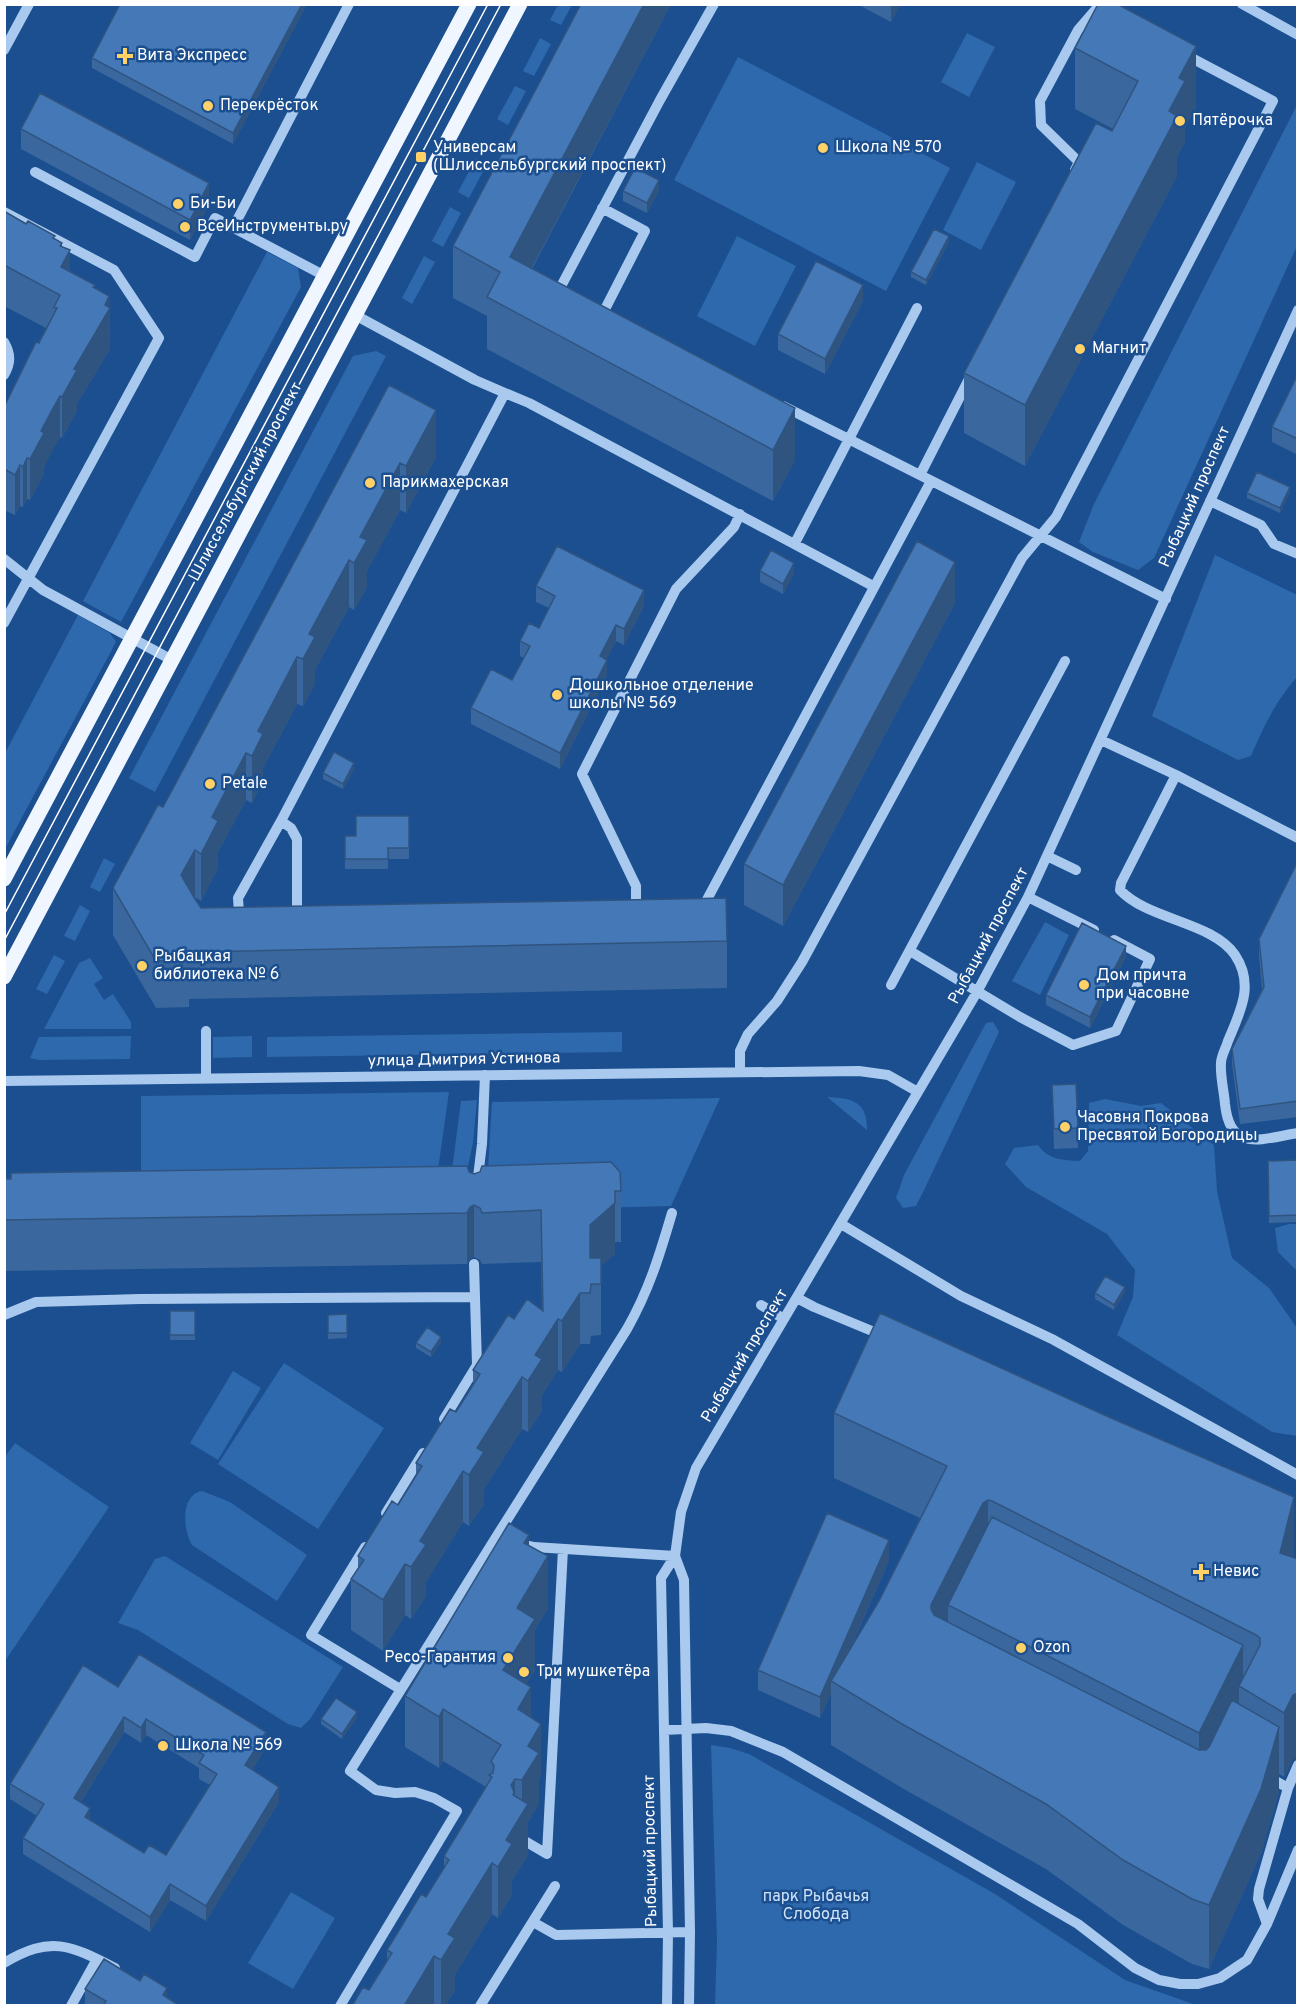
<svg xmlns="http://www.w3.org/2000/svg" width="1302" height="2010" viewBox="0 0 1302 2010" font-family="Overpass,sans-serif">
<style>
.green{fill:#2e69ad}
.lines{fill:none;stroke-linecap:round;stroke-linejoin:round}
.minor{stroke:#a9c9ee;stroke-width:10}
.major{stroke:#f0f6ff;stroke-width:15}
.tram{stroke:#fff;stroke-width:1.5}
.wall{fill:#3a679d;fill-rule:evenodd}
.shaded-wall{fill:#305480}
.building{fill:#4478b7;stroke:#305480;stroke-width:1.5;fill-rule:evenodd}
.poi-dot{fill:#ffd166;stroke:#1b4f8f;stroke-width:2}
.labels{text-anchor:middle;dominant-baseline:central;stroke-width:5;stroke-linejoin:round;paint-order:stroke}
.poi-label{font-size:16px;fill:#fff;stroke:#1b4f8f;text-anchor:start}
.street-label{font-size:16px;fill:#fff;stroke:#1b4f8f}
.park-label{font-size:16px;fill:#cfe3fa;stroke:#1b4f8f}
</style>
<rect width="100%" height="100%" fill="#1b4f8f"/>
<!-- green -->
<path class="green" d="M558,5H572L561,25L550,20Z
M967,33L995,47L969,97L941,82Z
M540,38L551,44L534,76L523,71Z
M738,57L950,168L886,291L674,180Z
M515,86L526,91L508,125L497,119Z
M1297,105V246L1154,558L1138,570L1093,552L1079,542L1094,504Z
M476,158L487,164L469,198L458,192Z
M977,162L1016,182L981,250L943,230Z
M450,207L461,213L443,247L432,241Z
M737,236L796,266L755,346L697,316Z
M267,252L298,268L301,287L121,622L83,601Z
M424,256L435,262L412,304L402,298Z
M376,351L386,356L155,792L129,778L353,356Z
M1215,555L1297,595V677C1275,702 1264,726 1251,756L1238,760L1152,716Z
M78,615L110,633L116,642L5,849V753Z
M104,858L115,864L100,892L90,887Z
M80,905L90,911L75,941L64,936Z
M1045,922L1069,935L1040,995L1012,981Z
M54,955L65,961L47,994L36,989Z
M90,958L103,978L94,984L104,1000L113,994L131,1022V1029H44L79,963Z
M993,1022L999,1032L925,1188L916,1206L903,1208L896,1198L904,1175L986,1023Z
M622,1032V1052L267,1057V1037Z
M131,1036L130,1059L39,1060L30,1058L39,1037Z
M252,1036V1057L213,1058V1037Z
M449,1092L438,1170L141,1171V1096Z
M827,1097C851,1098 868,1101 867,1130Z
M720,1098L671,1206L555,1209L488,1169L492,1102Z
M1105,1099L1141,1106L1161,1103L1214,1145L1217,1191L1232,1258L1269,1288L1297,1328V1436L1272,1432L1117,1335L1133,1297L1135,1270L1107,1234L1026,1187L1005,1164L1014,1148L1038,1145C1049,1160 1062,1160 1080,1161L1088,1151L1089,1103Z
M477,1100L473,1143L467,1171L452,1170L461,1101Z
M1289,1224H1297V1271L1278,1252L1275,1228Z
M284,1363L384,1428L318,1529L218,1464Z
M233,1371L261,1388L218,1460L190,1443Z
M15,1443L109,1507L5,1661L4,1458Z
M202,1491L230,1502L307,1555L277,1601L192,1545C183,1530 180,1495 202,1491Z
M165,1556L343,1667L310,1719L301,1728L288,1724L138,1630L118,1623L155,1559Z
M711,1745L730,1748L749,1754L995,1894L1125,1980L1196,2005H715L717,1941Z
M291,1892L335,1918L293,1989L248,1963Z"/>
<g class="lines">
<!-- minor -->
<path class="minor" d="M1242,4L1298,35
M4,50L29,4
M1075,170L1079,162L1041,125L1040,101L1078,30L1097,8L1107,13
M35,172L195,257L215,218L325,276
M602,208L645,231L602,315
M4,212L114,270L159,338L4,623
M233,228L349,4
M563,295L558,292L660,100L714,4
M4,342C11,354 11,363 4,375
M505,393L529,403L873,586
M783,406L1166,599
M920,475L970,377
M1210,501L1261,525L1274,544L1298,554
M795,543L917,308
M4,559L43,590L172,660
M1101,740L1176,775L1298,838
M1176,775L1121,883L1120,890C1148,920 1213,922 1235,955C1255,985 1240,1012 1228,1041C1226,1048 1221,1056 1221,1063C1220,1076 1224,1091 1225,1104C1230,1153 1261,1139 1298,1133
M1047,856L1076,870
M1028,897L1094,930
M700,907H703L931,481
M636,908V886L582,774L676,589L734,527L740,514
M304,912H297V839L291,828L281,821L505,393L475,380L355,315
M246,913H239L238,898L281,821
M910,951L1020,1017L1073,1045L1116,1031L1150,959L1114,940
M891,985L1065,661
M206,1031V1079
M740,1072V1051L748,1034L777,1001L802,962L1022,558L1056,517L1273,101L1184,54
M4,1081L859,1071L888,1075L918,1092
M477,1185L482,1144L485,1075
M841,1224L961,1296L1054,1340L1298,1475
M797,1298L814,1307L884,1336
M761,1305L784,1319
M4,1315L36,1302L140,1299L475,1297
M444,1419L477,1365L474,1264
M386,1513L423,1453
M504,1535L500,1531L627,1329C649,1290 659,1257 672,1213
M517,1543L534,1547L675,1556
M365,1547L311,1635L400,1689
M675,1556L684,1580L690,1932L689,2006
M664,1730L706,1728L731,1731L783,1752L1078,1924L1135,1968L1159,1980L1180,1984H1198L1220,1978L1247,1960L1267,1924L1298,1850
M1267,1776L1288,1788
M518,1837L547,1854L563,1549
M533,1922L556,1935L690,1932
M1267,1924L1258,1899L1259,1889L1288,1788L1298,1765
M4,1963C51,1935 70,1945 115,1968
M71,2006L97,1959
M340,2006L457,1811L434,1798L415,1792L395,1793L376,1790L350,1771L500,1531
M480,2006L555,1886
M667,2006L668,1933L661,1578L675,1556L681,1512L696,1468L977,992L1028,897L1298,310"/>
<!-- major -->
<path class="major" d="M4,879L469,4
M4,977L520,4"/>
<!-- tram -->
<path class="tram" d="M4,915L488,4
M4,941L501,4"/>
</g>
<!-- wall -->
<path class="wall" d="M120,4H307L233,144L92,68V58Z
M581,4H671L532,269L795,460L773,501L487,349V316L453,298V246Z
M857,4H900L891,22Z
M1075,48L1196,107L1185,127V142L1177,157V176L1025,466L964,433V373L1113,129L1075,109Z
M21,129L209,204L190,240L21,149Z
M659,190L647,213L623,201V191Z
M4,211L55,239L62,246L70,271L95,288L109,296L110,349L77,404V411L62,438L60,437L51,452L44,467V474L30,500L27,499L23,507L20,506L15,515L4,510V405H5L46,328L4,306Z
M949,242L926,285L911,277V272Z
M863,301L825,374L778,350V334Z
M1298,374V455L1272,442V427Z
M389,385L436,457L406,513L400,510L367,571V587L354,610L349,607L315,670V684L303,706L297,704L263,768V781L252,803L246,800L218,852V868L201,901L195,897L201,908L727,941V988L189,999V1007L156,1008L113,935V888L163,807Z
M1290,492L1280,513L1247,498V493Z
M760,571L794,573L783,594L760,582Z
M536,586L644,606L624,645L616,641L606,659L607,675L560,769L471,724V708L512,680L524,658L520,656V641L539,628L549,608L536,602Z
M955,603L783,926L744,905V864Z
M354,769L343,789L323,779V773Z
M409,816V859H388V869H345V836H356Z
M1298,863V1117L1240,1124L1232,1064V1049L1262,989L1259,955V939Z
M1126,956L1090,1028L1046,1005V995Z
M1052,1085L1078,1128V1148L1054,1149Z
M1298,1160V1222L1269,1223L1268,1161Z
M469,1172L474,1174L621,1191V1242H615V1254L601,1266V1335L591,1336L590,1344H580L562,1372L558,1370L542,1395V1411L528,1432L522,1429L484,1489V1504L469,1526L463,1522L426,1582V1596L411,1619L405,1615L383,1651L351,1630V1579L358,1569V1556L398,1505L416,1476V1463L456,1412L473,1384V1370L514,1319L542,1311L541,1262L482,1264L480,1260L474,1257L470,1258L467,1264L4,1271V1179Z
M1125,1292L1114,1310L1095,1299V1293Z
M170,1311H195V1340H170Z
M347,1314V1338L328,1339V1315Z
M441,1342L431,1357L416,1348V1343Z
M834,1413L1111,1418L1294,1497L1293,1759L1284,1777L1279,1774V1792L1261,1853L1209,1969L1192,1964L1123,1925L1046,1869L902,1788L831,1745V1694L820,1718L758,1690V1670L889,1561L852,1645L879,1601L920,1518L834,1478Z
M529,1545L548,1608L535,1630V1670L526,1684L541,1775L539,1779V1804L528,1822V1855L512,1881V1895L498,1918L492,1914L455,1975V1990L445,2006H352L369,1990L387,1962V1950L426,1897L444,1868V1856L486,1787L443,1761L439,1768L405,1747V1696Z
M118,1687L266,1747L252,1770L279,1802L206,1921L170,1900L150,1932L23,1854V1838L37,1816L10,1799V1784ZM124,1732L141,1743L146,1735L199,1768V1779L210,1785L166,1855L144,1853L90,1820L81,1802Z
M357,1717L342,1739L321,1724V1719Z
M85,1989L167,1997L180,2006H85Z"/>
<!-- shaded-wall -->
<path class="shaded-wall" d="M302,4H307L233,144V133Z
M644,4H671L510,309V257Z
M892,4H900L891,22V6Z
M1196,46V107L1185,127V142L1177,157V176L1025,466V405L1169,111L1179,78Z
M659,180V190L647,213V203Z
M209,183V204L190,240V220Z
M949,236V242L926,285V280Z
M62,243V265L70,250V291L61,307L60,246Z
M863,285V301L825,374V359Z
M109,296L110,349L77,404V411L62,438V397L74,369Z
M60,396V437L44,467V474L30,500V459L41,431Z
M795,408V460L773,501V450Z
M436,410V457L406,513V466Z
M27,458V499L23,507V467Z
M400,463V510L367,571V587L354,610V563L360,537Z
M20,465V506L15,515V475Z
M1290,487V492L1280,513V508Z
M349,560V607L315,670V684L303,706V659L309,634Z
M955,562V603L783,926V885Z
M794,563V573L783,594V584Z
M644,590V606L624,645V629Z
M616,625V641L600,672V656Z
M297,657V704L263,768V781L252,803V756L258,731Z
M607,660V675L560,769V753Z
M246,753V800L218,852V868L201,901V854L212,817Z
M354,763V769L343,789V784Z
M195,850V897L181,875Z
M1126,946V956L1090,1028V1017Z
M615,1191V1254L590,1276V1225Z
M474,1205V1257L470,1258L467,1264V1213L470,1207Z
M1125,1287V1292L1114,1310V1305Z
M580,1293V1344L562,1372V1321Z
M558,1319V1370L542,1395V1411L528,1432V1381L535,1355Z
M441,1337V1342L431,1357V1352Z
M522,1377V1429L484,1489V1504L469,1526V1475L477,1448Z
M463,1471V1522L426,1582V1596L411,1619V1567L420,1541Z
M1294,1497V1561L1280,1553Z
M988,1500V1565L948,1605V1636L931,1609V1605L983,1503Z
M529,1535V1587L524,1543Z
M889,1540V1561L835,1683L831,1681V1694L820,1718V1697Z
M548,1556V1608L535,1630V1670L503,1722V1670L517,1608Z
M405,1564V1615L383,1651V1600Z
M1243,1645V1689L1239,1686V1718L1199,1798V1733Z
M531,1687V1738L518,1709Z
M1298,1693V1758L1293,1759L1284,1777V1713L1293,1695Z
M443,1709V1761L439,1768V1717Z
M357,1712V1717L342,1739V1734Z
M124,1717V1732L74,1813V1798Z
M146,1719V1735L141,1743V1728Z
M541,1724V1775L539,1779V1804L528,1822V1855L512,1881V1895L498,1918V1867L506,1840L511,1785L515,1779V1825L522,1813V1780L528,1746Z
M1279,1727V1792L1261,1853L1209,1969V1905Z
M266,1732V1747L245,1781V1765Z
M279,1787V1802L206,1921V1906Z
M90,1808V1824L85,1817Z
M492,1863V1914L455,1975V1990L445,2006H441V1960L448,1934Z
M170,1884V1900L150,1932V1917Z
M434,1956V2006H404Z
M167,1988V2006L163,1995Z"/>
<!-- building -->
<path class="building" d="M120,4H302L233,133L92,58Z
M581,4H644L510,257L795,408L773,450L487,297L500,272L453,246Z
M1098,4H1117L1196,46L1179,78L1185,81L1169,111L1177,116L1025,405L964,373L1096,123L1112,131L1138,81L1075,48Z
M40,93L209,183L190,220L21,129Z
M635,168L659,180L647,203L623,191Z
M4,211L26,224L28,221L55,236L53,238L62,243L60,246L70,250L61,267L95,285L93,287L109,296L105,305L110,308L74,369L77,370L62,397L60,396L51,412L41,431L44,433L30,459L27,458L23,467L20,465L15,475L4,469V405H5L36,342L39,343L57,308L54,307L60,295L4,265Z
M934,229L949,236L926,280L911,272Z
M816,261L863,285L825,359L778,334Z
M1298,374V439L1272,427Z
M389,385L436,410L406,466L400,463L360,537L367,540L354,563L349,560L309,634L315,637L303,659L297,657L258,731L263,734L252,756L246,753L212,817L218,821L201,854L195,850L181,875L195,899L201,908L726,898L727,941L189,952V960L156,961L113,888L158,805L163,807Z
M1257,472L1290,487L1280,508L1247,493Z
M917,541L955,562L783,885L744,864Z
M557,546L644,590L624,629L616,625L600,656L607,660L560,753L471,708L491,669L512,680L530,646L520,641L529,623L539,628L555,596L536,586Z
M771,550L794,563L783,584L760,571Z
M334,752L354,763L343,784L323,773Z
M356,816H409V848H388V859H345V836H356Z
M1297,863H1298V1101L1240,1109L1232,1049L1264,987L1259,939Z
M1082,923L1126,946L1090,1017L1046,995Z
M1076,1084L1078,1128L1054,1129L1052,1085Z
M1298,1160V1215L1269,1216L1268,1161Z
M611,1162L620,1172L621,1191H615V1203L590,1225V1258H601V1284H591L590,1293H580L562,1321L558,1319L535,1355L542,1359L528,1381L522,1377L477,1448L484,1452L469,1475L463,1471L420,1541L426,1545L411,1567L405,1564L383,1600L351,1579L364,1560L358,1556L392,1501L398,1505L422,1466L416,1463L450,1409L456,1412L480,1374L473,1370L508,1315L514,1319L527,1299L543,1311L541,1210L482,1213L480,1208L474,1205L470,1207L467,1213L4,1220V1179H11V1173L467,1166L469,1172L474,1174L480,1172L482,1166Z
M1105,1276L1125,1287L1114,1305L1095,1293Z
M170,1311H195V1335H170Z
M880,1313L1111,1418L1294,1497L1280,1553L1298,1559V1693L1293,1695L1284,1713L1239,1686L1260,1645V1638L1256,1635L992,1501L988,1500L983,1503L931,1605V1609L934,1615L1199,1750H1206L1209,1747L1232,1700L1279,1727L1261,1789L1209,1905L1192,1899L1123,1860L1046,1804L902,1724L831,1681L879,1601L947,1466L834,1413Z
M347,1314V1333H328V1315Z
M427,1327L441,1337L431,1352L416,1343Z
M827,1513L889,1540L820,1697L758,1670Z
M992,1517L1243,1645L1199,1733L948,1605Z
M509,1523L529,1535L524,1543L548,1556L517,1608L535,1619L503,1670L531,1687L518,1709L541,1724L528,1746L539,1753L522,1780L515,1779L511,1785L514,1792L513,1795L528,1804L506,1840L512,1844L498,1867L492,1863L448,1934L455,1938L441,1960L434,1956L404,2006H352L363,1987L369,1990L392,1953L387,1950L421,1894L426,1897L449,1860L444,1856L492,1777L489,1775L493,1773L494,1766L491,1761L501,1745L443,1709L439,1717L405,1696Z
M139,1654L266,1732L245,1765L279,1787L206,1906L170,1884L150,1917L23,1838L44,1804L10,1784L83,1665L118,1687ZM124,1717L141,1728L146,1719L204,1755L199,1763L217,1774L166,1855L149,1845L144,1853L85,1817L90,1808L74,1798Z
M336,1698L357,1712L342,1734L321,1719Z
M104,1959L140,1981L144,1974L167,1988L163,1995L180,2006H103L106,2001L85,1989Z"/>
<!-- markers -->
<g class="poi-dot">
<path d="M122 47h6v6h6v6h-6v6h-6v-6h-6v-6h6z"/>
<circle cx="208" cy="106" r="6"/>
<circle cx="1180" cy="121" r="6"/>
<circle cx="823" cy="148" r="6"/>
<rect x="415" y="151" width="12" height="12" rx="3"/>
<circle cx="178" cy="204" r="6"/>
<circle cx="185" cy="227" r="6"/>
<circle cx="1080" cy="349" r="6"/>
<circle cx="370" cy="483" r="6"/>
<circle cx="557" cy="695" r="6"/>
<circle cx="210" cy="784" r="6"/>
<circle cx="142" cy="966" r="6"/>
<circle cx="1084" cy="985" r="6"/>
<circle cx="1065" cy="1127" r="6"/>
<path d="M1198 1563h6v6h6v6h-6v6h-6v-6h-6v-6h6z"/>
<circle cx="1021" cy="1648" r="6"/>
<circle cx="508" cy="1658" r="6"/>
<circle cx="524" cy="1672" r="6"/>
<circle cx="163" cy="1746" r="6"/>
</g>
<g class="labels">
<!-- poi labels -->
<g class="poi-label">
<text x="137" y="56">Вита Экспресс</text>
<text x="220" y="106">Перекрёсток</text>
<text x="1192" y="121">Пятёрочка</text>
<text x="433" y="148">Универсам<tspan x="433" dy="18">(Шлиссельбургский проспект)</tspan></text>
<text x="835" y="148">Школа № 570</text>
<text x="190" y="204">Би-Би</text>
<text x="197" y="227">ВсеИнструменты.ру</text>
<text x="1092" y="349">Магнит</text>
<text x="382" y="483">Парикмахерская</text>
<text x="569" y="686">Дошкольное отделение<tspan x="569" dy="18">школы № 569</tspan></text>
<text x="222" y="784">Petale</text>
<text x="154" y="957">Рыбацкая<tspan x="154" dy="18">библиотека № 6</tspan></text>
<text x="1096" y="976">Дом причта<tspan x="1096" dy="18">при часовне</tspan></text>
<text x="1077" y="1118">Часовня Покрова<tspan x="1077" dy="18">Пресвятой Богородицы</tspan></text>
<text x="1213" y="1572">Невис</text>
<text x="1033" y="1648">Ozon</text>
<text x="496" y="1658" text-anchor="end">Ресо-Гарантия</text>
<text x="536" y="1672">Три мушкетёра</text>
<text x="175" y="1746">Школа № 569</text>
</g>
<!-- street labels -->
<g class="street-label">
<text transform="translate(246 482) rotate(-62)">Шлиссельбургский проспект</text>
<text transform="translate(1195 497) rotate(-66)">Рыбацкий проспект</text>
<text transform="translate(989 936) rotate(-62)">Рыбацкий проспект</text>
<text transform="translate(464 1060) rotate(-1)">улица Дмитрия Устинова</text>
<text transform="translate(745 1356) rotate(-59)">Рыбацкий проспект</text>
<text transform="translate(651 1851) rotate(-91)">Рыбацкий проспект</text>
</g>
<!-- park labels -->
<g class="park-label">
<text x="816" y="1897">парк Рыбачья<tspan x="816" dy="18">Слобода</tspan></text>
</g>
</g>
<!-- border -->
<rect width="1302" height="2010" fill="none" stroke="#ffffff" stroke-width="12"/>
</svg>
